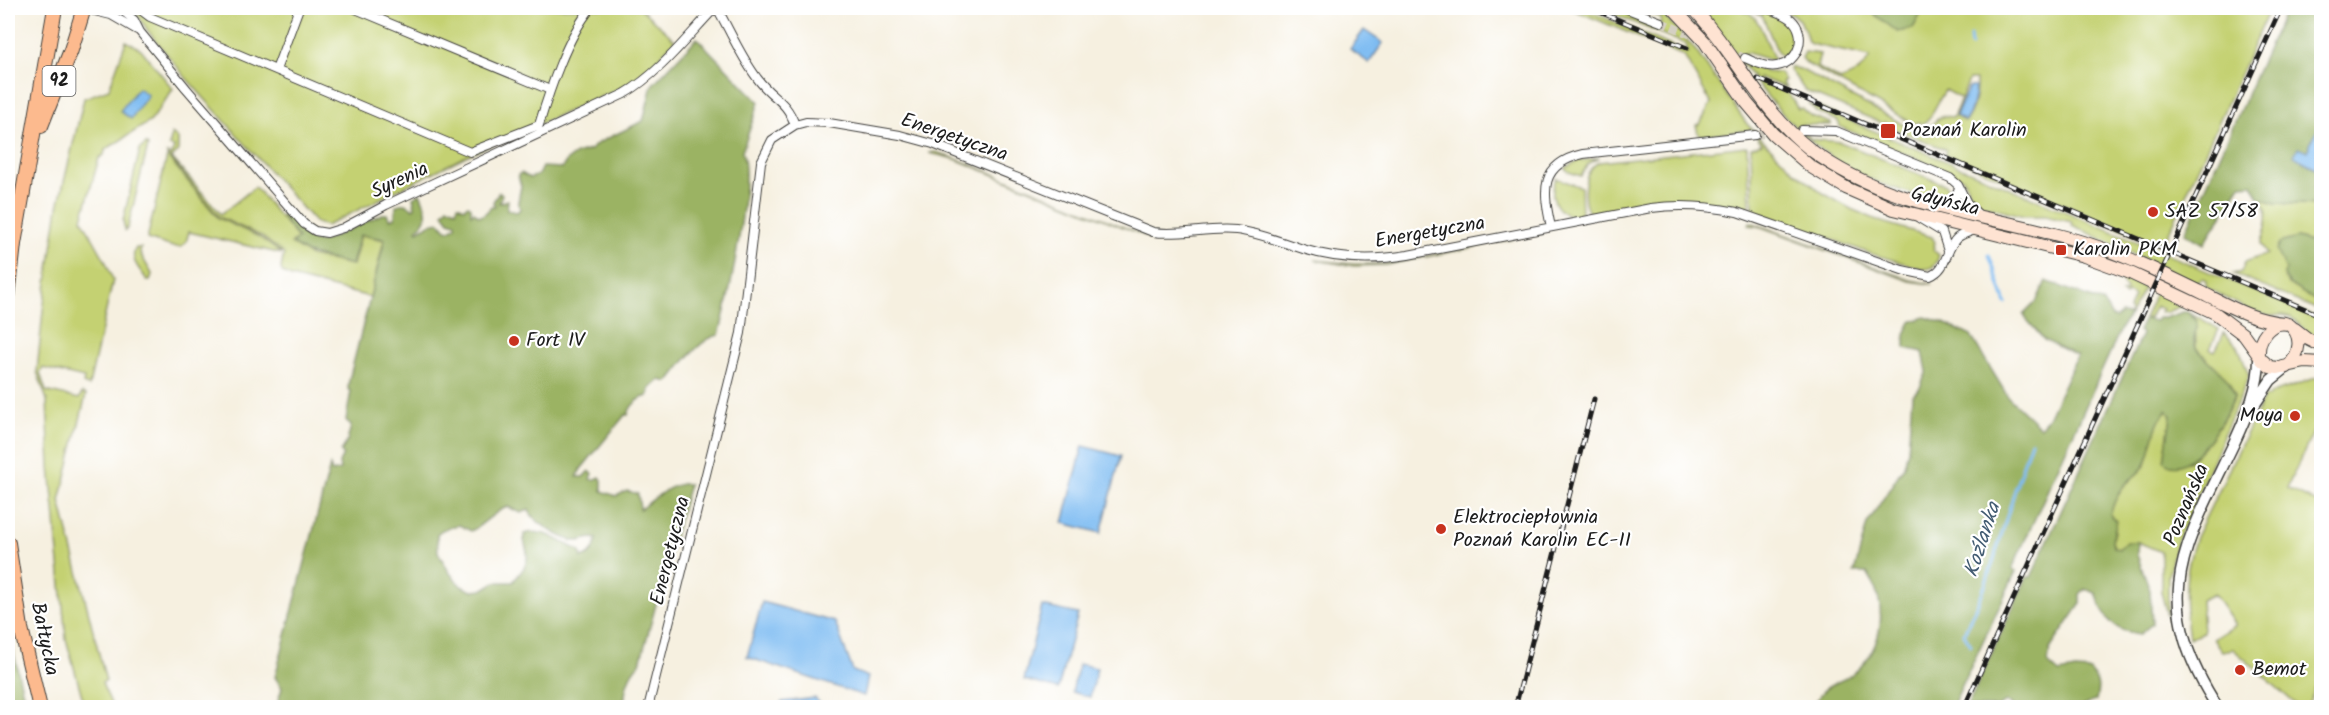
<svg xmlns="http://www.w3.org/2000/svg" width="2329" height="715" viewBox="0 0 2329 715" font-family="Kalam,sans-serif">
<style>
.green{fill:#c4d172;stroke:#707647;stroke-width:1.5;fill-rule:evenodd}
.forest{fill:#9bb364;stroke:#5c6840;stroke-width:1.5;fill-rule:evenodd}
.water{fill:#7ebcf2;stroke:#4d6c87;stroke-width:1.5}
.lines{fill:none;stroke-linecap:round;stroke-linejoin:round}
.stream{stroke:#7ebcf2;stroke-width:3}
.minor-tunnel{stroke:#d5d0c3;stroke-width:8;stroke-dasharray:8 4;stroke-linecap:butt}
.minor-casing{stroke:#3d3c39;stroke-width:10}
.tertiary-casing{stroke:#3d3c39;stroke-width:13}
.secondary-casing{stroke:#3d3c39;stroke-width:14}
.primary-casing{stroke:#3d3c39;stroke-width:16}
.minor{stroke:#fff;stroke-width:8}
.tertiary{stroke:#fff;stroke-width:10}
.secondary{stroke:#fee3d2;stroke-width:12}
.primary{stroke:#fcba8e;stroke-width:14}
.rail-casing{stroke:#1c1c1c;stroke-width:5}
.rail{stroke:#fff;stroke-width:3;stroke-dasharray:9;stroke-linecap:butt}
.poi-dot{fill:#c8321e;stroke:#fff;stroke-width:2}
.labels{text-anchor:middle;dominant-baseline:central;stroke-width:4.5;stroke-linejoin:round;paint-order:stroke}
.shield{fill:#fff;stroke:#606060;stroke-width:1.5}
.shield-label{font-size:18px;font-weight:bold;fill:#1c1c1c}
.poi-label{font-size:20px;fill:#1c1c1c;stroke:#fff;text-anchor:start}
.street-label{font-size:20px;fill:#1c1c1c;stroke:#fff}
.water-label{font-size:21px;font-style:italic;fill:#435c72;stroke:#fff}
</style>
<rect width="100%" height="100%" fill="#fff"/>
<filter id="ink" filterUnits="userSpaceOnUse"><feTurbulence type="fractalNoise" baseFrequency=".0167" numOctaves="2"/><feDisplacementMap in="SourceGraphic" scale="12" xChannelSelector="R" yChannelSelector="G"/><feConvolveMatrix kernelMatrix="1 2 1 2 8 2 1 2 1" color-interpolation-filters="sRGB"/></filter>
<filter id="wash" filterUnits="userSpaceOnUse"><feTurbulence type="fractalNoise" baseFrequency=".008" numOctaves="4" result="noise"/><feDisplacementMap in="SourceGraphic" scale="24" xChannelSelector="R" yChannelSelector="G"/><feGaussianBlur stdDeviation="1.35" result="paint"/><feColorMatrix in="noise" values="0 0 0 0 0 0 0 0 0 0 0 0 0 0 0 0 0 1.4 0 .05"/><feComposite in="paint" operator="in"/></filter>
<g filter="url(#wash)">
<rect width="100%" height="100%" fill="#f6f0e0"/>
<!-- green -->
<path class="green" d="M133,8H640L675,40L653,64L628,85L466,156L326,226L316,223L186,78L148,31Z
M1569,8H1582L1688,53L1686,44L1599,8H1614L1661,27L1660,17L1637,8H1654L1679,30L1696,51L1747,124L1794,171L1823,193L1851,209L1882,222L1932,237L1935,242L1933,250L1939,255C1937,264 1934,269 1924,269L1872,254L1753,211L1751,147L1762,143L1751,130L1703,136L1698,134L1696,125L1700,124L1711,103L1684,56Z
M1700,8C1757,7 1753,8 1774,59L1773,61L1745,52L1747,63L1767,72L1780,73L1785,80L1782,82L1786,88L1758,77L1759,81L1788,93L1798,109L1801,108L1811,116L1831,123V125H1799L1811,139L1840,142L1946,185L1948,191L1946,196C1928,200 1913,194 1896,189C1833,169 1788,126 1750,74C1733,52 1720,29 1700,8Z
M1751,8C1768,10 1791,21 1795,39L1792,50L1784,58L1778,53L1762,15L1758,14Z
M1778,8H1866L1898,32L1913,28L1924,8H2270L2163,246L1951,157L1945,155L1947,150L1890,127L1891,124L1885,122L1884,124L1805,91L1789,68L1791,67L1800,69L1910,128C1930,134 1928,124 1943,116L1953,117L1961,99L1945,90L1930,117L1924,123H1912L1807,64L1802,58L1805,52L1820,54L1817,67L1840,80C1854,75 1863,70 1870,57L1811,44L1808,42C1803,20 1799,17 1778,8ZM1969,80H1976C1977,96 1974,110 1965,122L1955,116Z
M126,41L141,49L173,89L151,121L105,150L104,155L99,158L82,219L105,260L113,280L89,386L83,384L84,378L43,368L40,373L46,391L79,399L82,393L86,395L60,501L106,681L102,682C104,691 110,698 112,707H85L66,639L50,467L47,400L37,372L43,310L58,207L84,98L109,89Z
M1810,104L2321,319V340L2306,331L2291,317L2283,315L2269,316L2247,309L2209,289L2206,285V280L2202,278L2194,283L2072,225V222L2045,216H2024L1980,204L1972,195L1969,196L1970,192L1963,178L1840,127L1838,121L1816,112Z
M172,134L178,139V152L172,158L221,214L255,187L298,238L291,244L311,256L353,265L361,235L384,240L370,297L291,277L282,272L281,268L284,254L261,236L219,217L167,154L172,155L174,147L169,146Z
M146,144L148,146L128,227L125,230L123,221L140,149Z
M1747,146L1750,204L1748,210C1689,194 1649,203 1590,215C1581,200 1582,171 1599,162Z
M936,152L962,161L1153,239L955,159L929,153Z
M167,156L218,218L259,237L282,254L189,232L186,242L181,247H173L147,239Z
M1599,158L1588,164L1581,176L1569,172L1565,168L1577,161Z
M1556,178L1581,187L1582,217C1559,219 1547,199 1556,178Z
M2259,197L2275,203L2321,205V245L2297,238L2277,250L2285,270L2284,276L2290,285L2321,304V311L2233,274L2241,272L2245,262L2267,254L2261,244C2266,228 2273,211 2259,197Z
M1750,222L1910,280L1932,284L1910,281L1759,226L1749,225Z
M1514,239L1386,265L1354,266L1315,260L1354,264H1385Z
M136,248H141L140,253L152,274L150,281H148C141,271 128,259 136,248Z
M2116,276L2186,304L2165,313L2160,312L2162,309L2155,306L2149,318L2144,319L2155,293L2144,288L2130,315L2129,309L2134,296L2127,293L2125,296L2122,293L2126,291L2120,278L2116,280Z
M2189,312L2219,329L2210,349L2215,351L2224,333L2238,346L2249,376L2175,547L2168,577V619L2161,592V552L2138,542L2120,549L2114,547L2112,540L2115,532L2110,514L2115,500L2125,485L2146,465L2153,437L2161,416L2167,409L2171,416L2164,461L2189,462C2208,444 2225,420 2235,395C2225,372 2212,366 2196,348L2195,316Z
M2321,376V416L2287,488L2321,505V676L2307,707H2299L2233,649L2222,651L2213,639L2235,625L2214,594L2201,600L2203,632L2189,638C2183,602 2184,572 2196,537L2265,396L2268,397L2270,394Z"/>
<!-- forest -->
<path class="forest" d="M1866,8H1924L1913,28L1898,32Z
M2286,8H2321V122L2302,161L2321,171V205L2275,203L2259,197L2252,184L2241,185L2204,244L2185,233Z
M697,38L759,102L742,152C754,180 728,302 719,335C699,338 679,369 668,382L660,380L650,389L648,396C639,398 630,405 628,415H625L581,469L577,477H583L589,471L593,474L590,479L594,480L600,477L602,480V491L616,496L627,491L638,494L640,509C653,500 673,481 689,484L640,663C627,676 625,689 624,707H276L282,688L275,677L330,466L332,472L340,470L339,463L343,455L341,452L347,441L351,426L346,420L351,391L348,389L349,380L385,239L360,235L352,265L307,253L292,244L298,238L281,216L285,212C297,223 304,242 322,242L382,214H387L390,219L395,218L396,206C402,202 409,204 413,209L415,207L413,197L420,193C428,211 430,216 417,230L418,231L430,224L440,222L446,229L450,230L456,226V223L449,221L443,213L448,207L456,210L458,205L464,208L468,205L471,207V214L474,212L479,216C486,215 487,211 491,207L495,206L493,202L499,192L502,194L499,203L508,200L507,210L517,212L520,209L518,202L521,186L518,175L521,173L530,178L538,175L542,167L562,168L567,160L576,154L590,150L598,143L643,121L652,85ZM508,507L521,513L529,510C532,521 563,540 575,541C583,542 589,536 597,539C595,548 592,555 582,558L580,551C561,543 544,527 524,534C523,542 526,545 527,553C529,566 519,573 513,582H495L482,590L472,591L461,586L449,572L438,552L437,534L442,530L459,525L471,531C484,525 495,510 508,507Z
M2297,238L2321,245V304L2290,285L2284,276L2285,270L2276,250L2279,243Z
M2046,281L2104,303L2112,317L2116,318L2121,314L2130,315L2123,324L2012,569L2016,571L1952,707H1813C1816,703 1819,695 1823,691C1831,683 1846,680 1855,672C1885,646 1888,604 1867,573H1854L1867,524L1904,466L1908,450L1912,396L1920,387L1927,371L1923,352L1905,348V334L1911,322L1925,317L1944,323L1971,336L2008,397L2040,427L2048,418L2077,356L2044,340L2023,315L2036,302Z
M2183,312H2189L2197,321L2194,340L2196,348L2221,372L2229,382L2235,395C2227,414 2189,484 2164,461L2171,416L2167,410C2153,425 2153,445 2146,463C2143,471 2132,477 2126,484C2118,492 2114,503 2110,514L2117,521L2112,540L2113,547L2119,549L2126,542H2138L2137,555L2150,590L2152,624L2140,634C2110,631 2105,618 2096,593L2085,589L2080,594V605L2050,649L2048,663L2059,673L2075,670L2090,671C2099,682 2099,688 2096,700L2082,707H2012V704L2006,702L1998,707H1967L2027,577H2031L2142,334L2138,331L2144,319L2156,321L2158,318H2165Z
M8,633L10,636L26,707H8Z"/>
<!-- water -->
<path class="water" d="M1364,30L1383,43L1369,63L1350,49Z
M1969,87H1975C1974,99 1972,111 1965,121L1956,116Z
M138,88L148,95L131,119L120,111Z
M2321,122V171L2294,156L2298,147L2307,151Z
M1083,446L1121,456L1101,533L1063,523Z
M762,602L835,622L853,671L868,677L864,696L747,657Z
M1042,606L1078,614L1058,689L1024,680Z
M1079,664L1097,668L1090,697L1072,692Z
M815,698L823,707H779L782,702Z"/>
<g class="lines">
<!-- stream -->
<path class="stream" d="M1970,36L1971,46
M1989,255L2006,303
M1971,645L1964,634C1969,619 1977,606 1983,591C2001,542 2013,491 2031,441"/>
</g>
</g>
<g filter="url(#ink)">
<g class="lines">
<!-- minor-tunnel -->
<path class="minor-tunnel" d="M1661,22L1745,58
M1755,135L1793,131"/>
<defs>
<path id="minor" d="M82,8L111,15L137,30
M119,8L134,20L140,32L186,88L304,224L315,231L327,233L343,228L386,205L624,94C660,73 687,37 715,8
M138,8L150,17L470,152L539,125C550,89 567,37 591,8
M353,8L550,90
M717,8C730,31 741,57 757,78C772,99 786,99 795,125
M1625,8L1661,22
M1745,58C1755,62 1766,68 1777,66C1799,63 1808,34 1791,19C1784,13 1773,11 1765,8
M276,70L299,8
M1802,130L1836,131L1950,178L1958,185L1967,203L1980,216
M1940,207L1954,200L1959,188
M1919,218L1942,232L1948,251
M1551,227C1543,191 1539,164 1583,154L1755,135
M648,708L741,333L761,162L772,140L795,125L806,122L829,123L900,135L933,144L1153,232C1181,236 1208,227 1236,230C1260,233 1280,242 1303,249C1338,260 1372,261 1408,255L1651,208C1680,204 1708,206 1737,212L1902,270L1930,276C1948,269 1945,249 1957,238C1962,234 1969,232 1975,230"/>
<path id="tertiary" d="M2253,407L2271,380L2287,367
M2218,708C2147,598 2184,548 2234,443C2247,415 2260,386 2259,355"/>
<path id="secondary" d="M1673,8L1705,42L1746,102L1773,134L1811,167L1846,188L1894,209L2084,256L2128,272L2215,313L2244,335L2262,360L2270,367L2278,368L2305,362L2322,363
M1693,8C1736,53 1760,111 1811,150C1896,214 2004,214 2101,248C2136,260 2168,276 2201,292C2229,306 2254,321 2285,323
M2295,329L2308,339L2322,346
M2259,355C2258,338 2270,320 2288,324C2304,335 2300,355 2287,367"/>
<path id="primary" d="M41,126L71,50L84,8
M8,297L14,244L55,8
M8,543L21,628L40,708"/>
</defs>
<!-- minor casing -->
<use href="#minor" class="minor-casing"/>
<!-- tertiary casing -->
<use href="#tertiary" class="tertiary-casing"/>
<!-- secondary casing -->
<use href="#secondary" class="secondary-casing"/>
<!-- primary casing -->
<use href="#primary" class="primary-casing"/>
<!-- minor -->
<use href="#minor" class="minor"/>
<!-- tertiary -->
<use href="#tertiary" class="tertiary"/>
<!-- secondary -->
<use href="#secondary" class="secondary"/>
<!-- primary -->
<use href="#primary" class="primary"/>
<defs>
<path id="rail" d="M1590,8L1687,48
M1758,79L2322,316
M1515,708L1594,399
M1694,708V704
M1964,708L2281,8"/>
</defs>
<!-- rail casing -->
<use href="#rail" class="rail-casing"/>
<!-- rail -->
<use href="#rail" class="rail"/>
</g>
</g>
<!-- markers -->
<g class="poi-dot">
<rect x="1880" y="123" width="16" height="16" rx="3"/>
<circle cx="2153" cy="212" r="6"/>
<rect x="2055" y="244" width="12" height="12" rx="3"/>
<circle cx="514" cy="341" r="6"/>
<circle cx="2295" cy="416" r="6"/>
<circle cx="1441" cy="529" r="6"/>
<circle cx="2240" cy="670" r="6"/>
</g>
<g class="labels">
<!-- shield labels -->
<rect class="shield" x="42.5" y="66" width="33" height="30" rx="4.5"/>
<g class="shield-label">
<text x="59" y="81">92</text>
</g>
<!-- poi labels -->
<g class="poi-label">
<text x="1902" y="131">Poznań Karolin</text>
<text x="2165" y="212">SAZ 57/58</text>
<text x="2073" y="250">Karolin PKM</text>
<text x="526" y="341">Fort IV</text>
<text x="2283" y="416" text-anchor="end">Moya</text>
<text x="1453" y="518">Elektrociepłownia<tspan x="1453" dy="23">Poznań Karolin EC-II</tspan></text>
<text x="2252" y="670">Bemot</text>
</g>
<!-- street labels -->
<g class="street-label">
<text transform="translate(954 138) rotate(19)">Energetyczna</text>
<text transform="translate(400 181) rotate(-25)">Syrenia</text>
<text transform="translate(1945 202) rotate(14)">Gdyńska</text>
<text transform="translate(1430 233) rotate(-10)">Energetyczna</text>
<text transform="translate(2187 505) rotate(-67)">Poznańska</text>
<text transform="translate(671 551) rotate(-76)">Energetyczna</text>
<text transform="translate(44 639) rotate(78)">Bałtycka</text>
</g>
<!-- water labels -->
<g class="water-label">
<text transform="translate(1983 540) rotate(-72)">Koźlanka</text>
</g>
</g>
<!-- margin -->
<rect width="2329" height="715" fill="none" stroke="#fff" stroke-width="30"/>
</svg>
